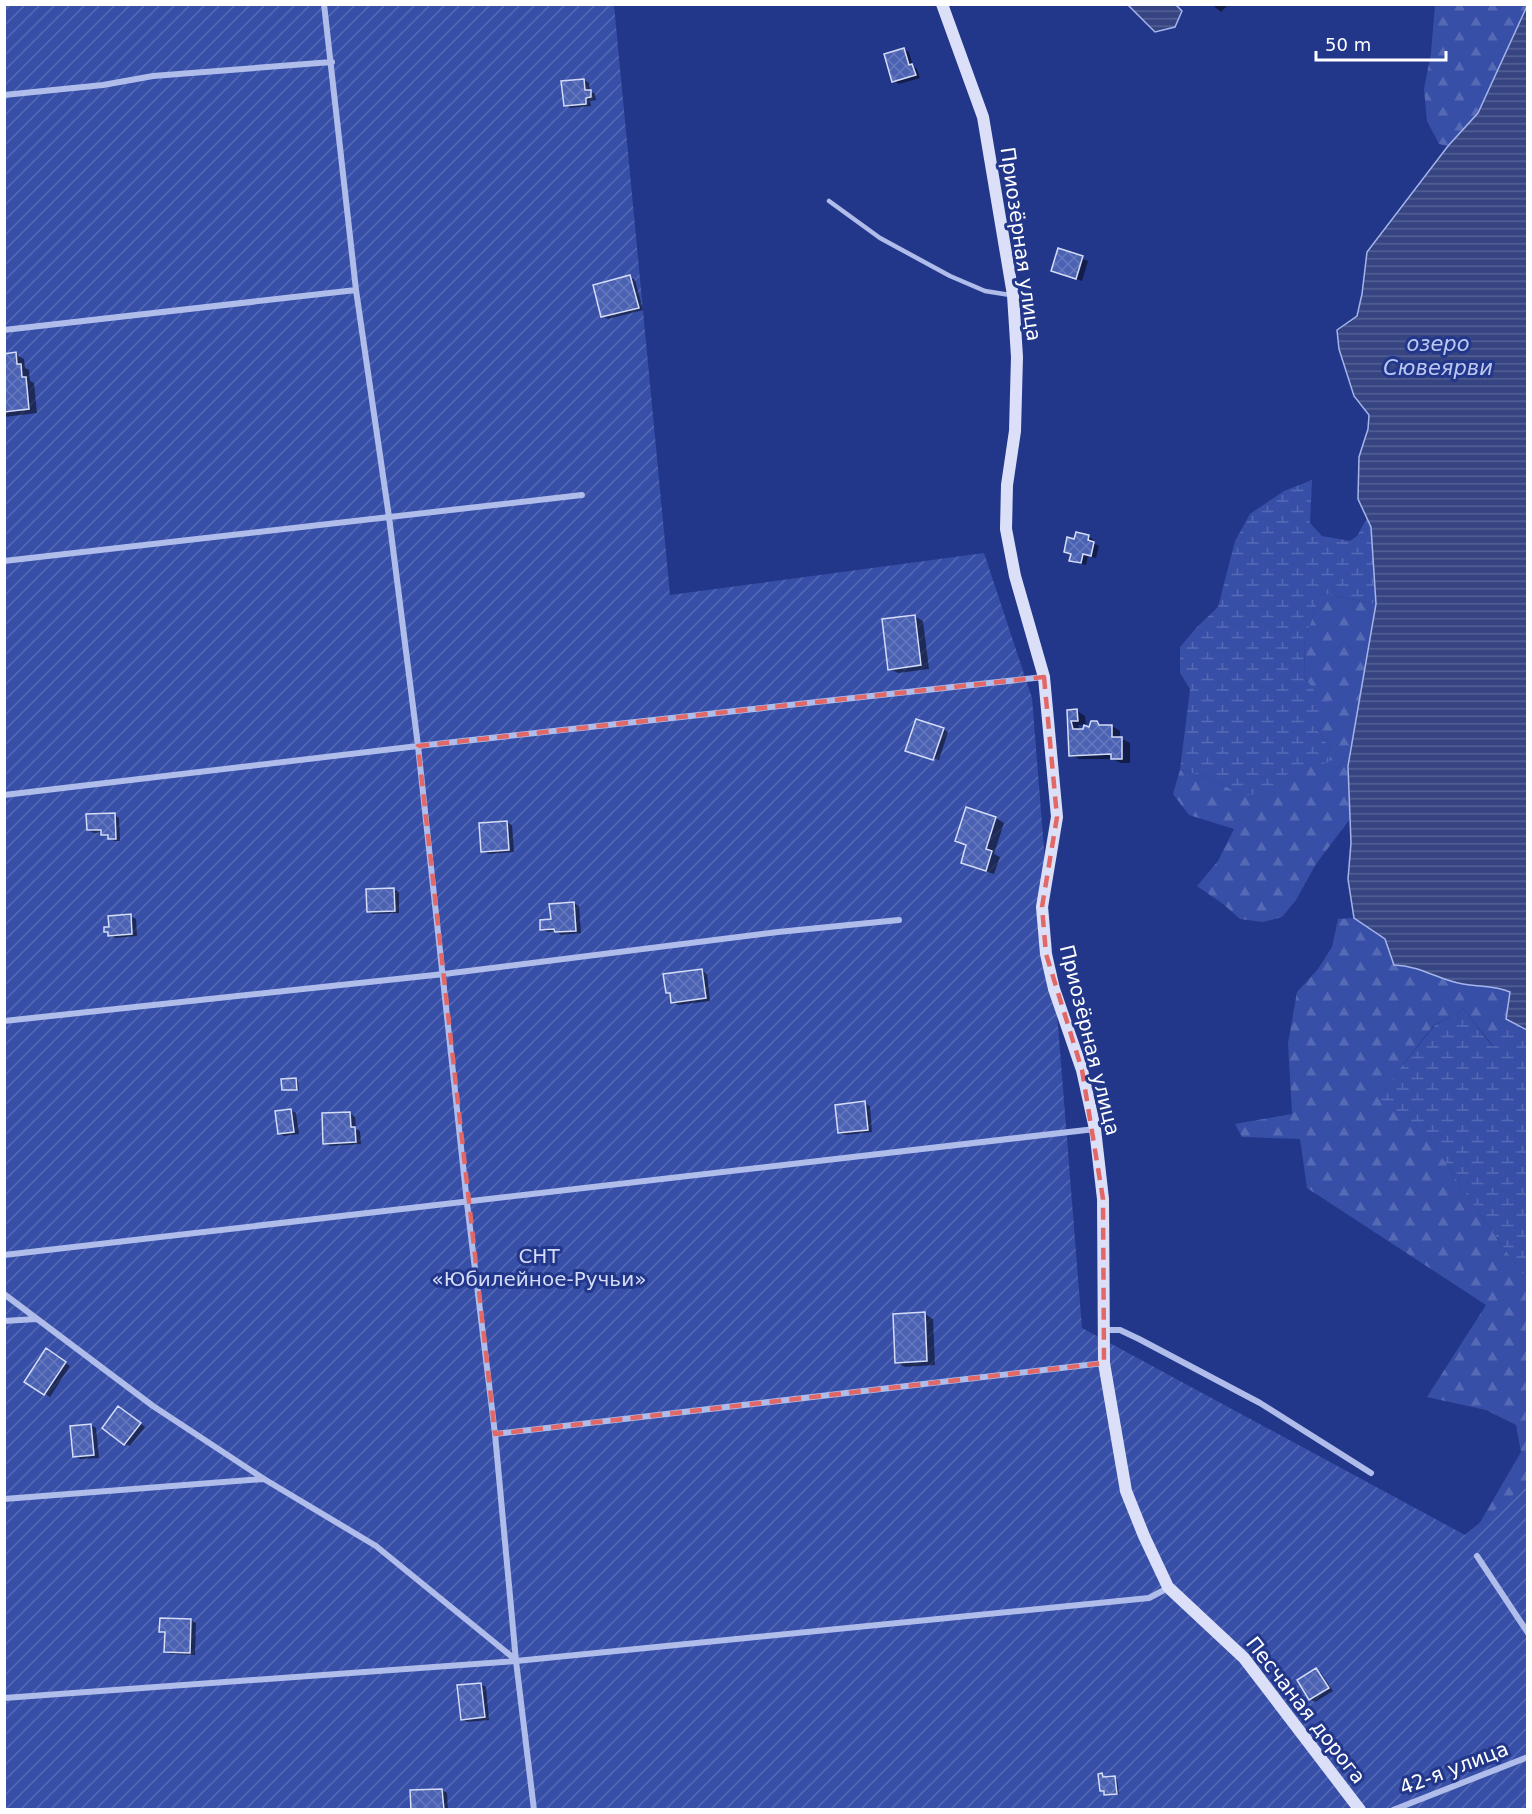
<svg xmlns="http://www.w3.org/2000/svg" width="1532" height="1814" viewBox="0 0 1532 1814" font-family="'DejaVu Sans',sans-serif">
<style>
.forest{fill:url(#forest-firs)}
.wetland{fill:url(#wetland-marsh)}
.garden{fill:url(#garden-furrows)}
.water{fill:url(#water-rules);stroke:#a4b4eb;stroke-width:1.5}
.shadow{fill:#0007}
.building{fill:url(#building-cross-hatch);stroke:#d4dcf8;stroke-width:1.5}
.lines{fill:none;stroke-linecap:round;stroke-linejoin:round}
.lane{stroke:#b0bcea;stroke-width:4.5}
.street{stroke:#b0bcea;stroke-width:6}
.secondary{stroke:#dbe0f8;stroke-width:12}
.marked{fill:none;stroke:#e26868;stroke-width:4.5;stroke-dasharray:12 8;stroke-linejoin:round}
.labels{text-anchor:middle;dominant-baseline:central;stroke-width:6;stroke-linejoin:round;paint-order:stroke}
.street-label{font-size:20px;fill:#fff;stroke:#23378a}
.park-label{font-size:20px;fill:#d4dcf8;stroke:#23378a}
.water-label{font-size:21px;font-style:italic;fill:#bcc7f1;stroke:#23378a}
</style>
<defs>
<pattern id="forest-firs" width="22" height="20" patternUnits="userSpaceOnUse" patternTransform="scale(1.5)"><rect width="22" height="20" fill="#374fa7"/><path d="M5 1l3.5 6h-7zM16 11l3.5 6h-7z" fill="#5569b4"/></pattern>
<pattern id="wetland-marsh" width="20" height="14" patternUnits="userSpaceOnUse" patternTransform="scale(1.5)"><rect width="20" height="14" fill="#374fa7"/><path d="M1 5h8M5 5V1M11 12h8M15 12V8" fill="none" stroke="#5569b4"/></pattern>
<pattern id="garden-furrows" width="10" height="10" patternUnits="userSpaceOnUse" patternTransform="scale(1.5)"><rect width="10" height="10" fill="#374fa7"/><path d="M-1 1l2-2M0 10L10 0M9 11l2-2" fill="none" stroke="#5569b4"/></pattern>
<pattern id="water-rules" width="6" height="5" patternUnits="userSpaceOnUse" patternTransform="scale(1.5)"><rect width="6" height="5" fill="#364582"/><path d="M0 2.5h6" fill="none" stroke="#546195"/></pattern>
<pattern id="building-cross-hatch" width="8" height="8" patternUnits="userSpaceOnUse" patternTransform="scale(1.5)"><rect width="8" height="8" fill="#4b61b2"/><path d="M0 0l8 8M0 8l8-8" fill="none" stroke="#6679be"/></pattern>
</defs>
<rect width="100%" height="100%" fill="#23378a"/>
<!-- forest -->
<path class="forest" d="M1435,5H1527L1478,113L1448,146L1439,144L1427,121L1424,89L1431,53Z
M1321,593L1376,604L1348,766L1350,819L1316,864L1296,900L1282,917L1263,922L1240,919L1223,904L1197,886L1218,861L1234,829L1189,815L1173,794L1180,770L1208,777L1242,795L1331,751L1316,726L1321,700L1304,677L1305,639Z
M1354,918L1386,939L1394,965C1422,966 1439,980 1463,984C1479,987 1495,985 1510,992L1506,1019L1494,1047L1463,1008L1460,1012L1434,1025L1397,1072L1379,1098L1429,1137L1468,1197L1527,1280V1509L1468,1543L1521,1452L1516,1425L1486,1410L1427,1397L1486,1305L1307,1188L1300,1139L1242,1137L1235,1124L1292,1114L1288,1043L1297,992L1318,969L1332,947L1338,919Z"/>
<!-- wetland -->
<path class="wetland" d="M1312,480L1310,523L1322,536L1350,541L1357,536L1367,518L1371,527L1376,604L1321,593L1305,639L1304,677L1321,700L1334,701L1316,726L1331,751L1329,762L1287,774L1274,793L1242,795L1208,777L1180,770L1190,689L1180,673V647L1197,627L1218,607L1235,541L1250,514L1284,491Z
M1463,1008L1493,1047L1506,1019L1527,1030V1280L1468,1197L1429,1137L1378,1099L1397,1072L1435,1025L1460,1012Z"/>
<!-- garden -->
<path class="garden" d="M5,5H614L670,595L984,553L1032,698L1082,1328L1465,1535L1527,1483V1809L5,1810Z"/>
<!-- water -->
<path class="water" d="M1128,5H1176L1182,11L1175,27L1155,32Z
M1527,6L1528,1030H1527L1506,1019L1510,992C1495,985 1479,987 1463,984C1438,980 1422,966 1394,965L1385,939L1354,918L1348,879L1351,843L1348,766L1376,604L1371,527L1358,499L1359,457L1368,429L1369,415L1354,396L1339,349L1337,330L1357,316L1362,294L1367,252L1448,146L1478,113Z"/>
<!-- shadow -->
<path class="shadow" d="M1211,4H1229L1221,12Z
M903,49L909,52L913,66L917,69L920,78L899,84L894,81Z
M584,80L589,83L590,91L595,94L596,100L590,101L591,106L570,108L565,105Z
M1059,250L1088,261L1082,281L1053,270Z
M630,277L635,280L643,310L608,319L602,316Z
M15,354L24,359L25,368L29,370L30,381L34,383L37,413L4,417V355Z
M1088,536L1093,539V543L1099,546L1096,558L1088,556L1086,565L1076,563L1071,560L1072,555L1065,551L1075,541Z
M914,616L923,621L929,669L898,673L890,669Z
M1069,711H1077L1085,716L1086,725H1078L1080,730L1090,729L1096,723L1103,727L1112,726L1120,731V738L1130,743V763H1121L1113,759H1079L1070,755Z
M943,729L948,732L939,760L911,752Z
M967,809L996,818L1004,823L994,854L1000,857L994,874L971,867L962,862L967,846L957,841Z
M114,815L119,818L120,841H114L103,834L102,832L94,833L88,830Z
M506,822L512,825L514,852L488,854L483,851Z
M393,889L399,892V913L373,914L368,911Z
M573,903L579,906L581,933L561,935L556,931L547,932L542,929Z
M131,916L136,919L137,936L115,938L110,935Z
M702,971L707,974L710,1001L678,1005L673,1002L672,995L667,992Z
M296,1080L298,1081L299,1090L283,1089Z
M864,1103L870,1106L872,1132L845,1135L839,1132Z
M290,1110L296,1113L299,1134L284,1136L279,1133Z
M350,1113L355,1117L356,1129L360,1131L361,1144L330,1146L325,1143Z
M925,1314L933,1319L935,1365L905,1367L896,1362Z
M46,1350L70,1366L50,1397L26,1381Z
M124,1411L145,1427L130,1446L125,1444Z
M91,1425L96,1428L99,1458L80,1459L74,1456Z
M161,1619L191,1620L196,1623L195,1655L171,1654L166,1651V1634L161,1631Z
M1316,1670L1321,1673L1333,1691L1315,1702L1310,1699Z
M480,1684L486,1687L489,1720L467,1722L462,1719Z
M1102,1775L1105,1778L1117,1779L1119,1794L1107,1795L1101,1790Z
M442,1790L447,1793L448,1810H412Z"/>
<!-- building -->
<path class="building" d="M904,48L909,65L912,64L916,75L892,82L884,54Z
M584,79L585,90H591V97L586,98V104L564,106L561,81Z
M1058,248L1083,256L1076,279L1051,271Z
M630,275L639,308L601,317L593,285Z
M16,352L17,364H21L22,377H26L29,409L4,412V354Z
M1076,532L1089,535L1088,540L1094,542L1091,556L1083,554L1081,563L1069,561L1071,554L1064,552L1067,537L1074,539Z
M915,615L921,665L888,670L882,619Z
M1077,709L1078,721H1071L1073,729H1083L1084,725L1089,727L1091,721H1097L1099,725H1112V737H1122V759H1111V754L1069,756L1067,710Z
M916,719L944,728L933,760L905,751Z
M966,807L996,817L986,849L992,851L986,871L961,863L966,845L955,841Z
M115,813L116,839H108V835H101V830H87L86,814Z
M507,821L509,850L481,852L479,823Z
M394,888L395,911L367,912L366,889Z
M574,902L576,931L555,932L554,929L540,930V920L551,919L549,904Z
M131,914L132,934L108,936V932H104V927H109L108,916Z
M702,969L706,998L671,1003L670,993H666L663,974Z
M296,1078L297,1090H282L281,1079Z
M865,1101L868,1130L838,1133L835,1105Z
M291,1109L294,1132L278,1134L275,1111Z
M350,1112L351,1127H355L356,1142L323,1144L322,1113Z
M925,1312L927,1361L895,1363L893,1314Z
M46,1348L66,1362L44,1395L24,1382Z
M118,1406L141,1423L124,1445L102,1428Z
M91,1424L94,1455L73,1457L70,1426Z
M160,1618L191,1619L190,1653L164,1652L165,1632H159Z
M1316,1668L1329,1688L1309,1700L1297,1680Z
M481,1683L485,1717L461,1720L457,1685Z
M1102,1773L1103,1777L1115,1776L1117,1794L1104,1795V1791H1100L1098,1774Z
M442,1789L444,1810H411L410,1790Z"/>
<g class="lines">
<!-- lane -->
<path class="lane" d="M829,201L880,238L950,276L985,291L1010,295"/>
<!-- street -->
<path class="street" d="M324,4L356,290L389,517L418,746L467,1203L495,1434L516,1661L534,1810
M4,95L103,85L153,76L332,62
M4,330L356,290
M4,561L582,495
M4,795L418,746L1044,677
M4,1021L444,974L778,932L899,920
M4,1255L1095,1129
M4,1294L153,1406L264,1479L376,1546L516,1660
M4,1321L36,1319
M1104,1330H1120L1139,1339L1260,1403L1371,1473
M495,1434L1104,1363
M4,1499L264,1479
M1477,1556L1528,1633
M4,1698L516,1661L1149,1598L1168,1588
M1393,1810L1528,1757"/>
<!-- secondary -->
<path class="secondary" d="M942,4L983,117L1013,295L1017,357L1015,431L1007,485L1006,529L1015,576L1044,677L1057,817L1042,907L1046,954L1054,989L1082,1070L1095,1129L1103,1199L1104,1363L1126,1491L1144,1536L1168,1587L1244,1658L1360,1810"/>
</g>
<!-- marked area -->
<path class="marked" d="M1044,677L1057,817L1042,907L1046,954L1082,1070L1103,1199L1104,1363L495,1434L418,746Z"/>
<g class="labels">
<!-- street labels -->
<g class="street-label">
<text transform="translate(1021 244) rotate(82)">Приозёрная улица</text>
<text transform="translate(1090 1040) rotate(76)">Приозёрная улица</text>
<text transform="translate(1306 1710) rotate(52)">Песчаная дорога</text>
<text transform="translate(1454 1768) rotate(-21)">42-я улица</text>
</g>
<!-- park labels -->
<g class="park-label">
<text x="539" y="1256">СНТ<tspan x="539" dy="23">«Юбилейное-Ручьи»</tspan></text>
</g>
<!-- water labels -->
<g class="water-label">
<text x="1438" y="344">озеро<tspan x="1438" dy="24">Сювеярви</tspan></text>
</g>
</g>
<!-- border -->
<rect width="1532" height="1814" fill="none" stroke="#ffffff" stroke-width="12"/>
<!-- scale -->
<path d="M1316 51v9h130v-9" fill="none" stroke="#ffffff" stroke-width="3"/>
<text x="1325" y="51" font-size="18" fill="#ffffff" stroke="#23378a" stroke-width="4.5" paint-order="stroke">50 m</text>
</svg>
